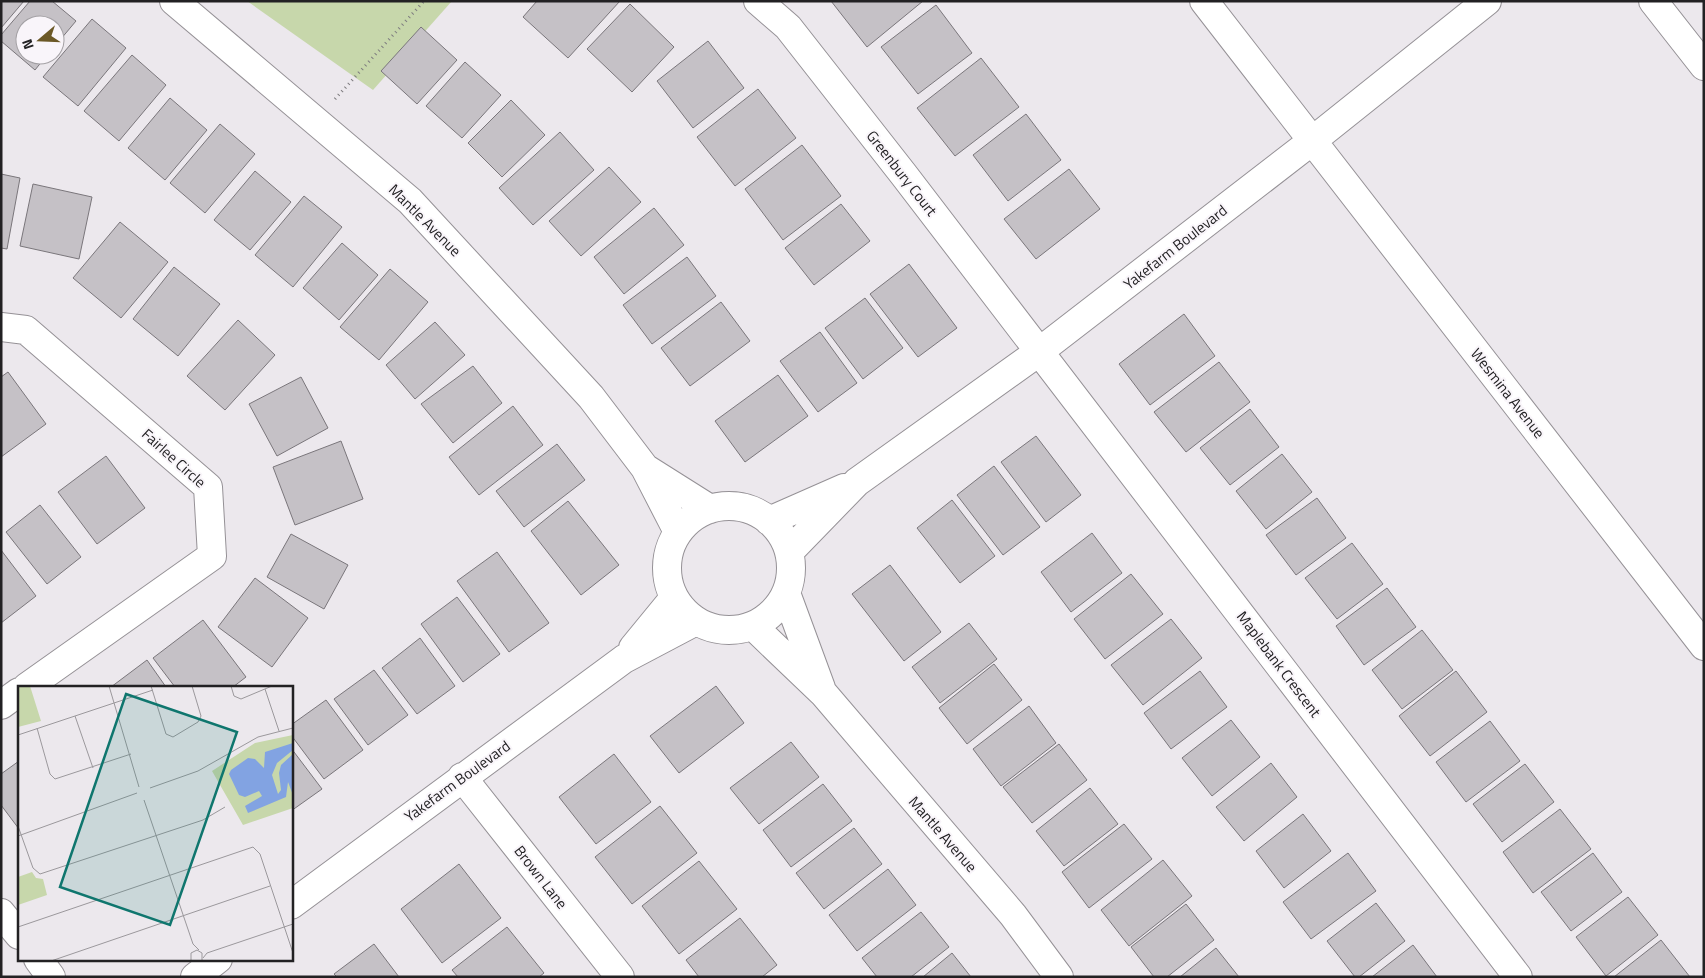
<svg xmlns="http://www.w3.org/2000/svg" width="1705" height="978" viewBox="0 0 1705 978" font-family="'Titillium Web',sans-serif">
<style>
.green{fill:#c7d7ab}
.building{fill:#c5c1c6;stroke:#7a767b}
.lines{fill:none;stroke-linecap:round;stroke-linejoin:round}
.minor-casing{stroke:#959196;stroke-width:30}
.path{stroke:#7e7c7f;stroke-width:3;stroke-dasharray:1 4;stroke-linecap:butt}
.minor{stroke:#fff;stroke-width:28}
.labels{text-anchor:middle;dominant-baseline:central;stroke-width:4;stroke-linejoin:round;paint-order:stroke}
.street-label{font-size:15px;fill:#222123;stroke:#f9f5fa}
.inset-road{fill:none;stroke:#9b989c;stroke-width:1}
.view{fill:#0f766e;fill-opacity:0.15;stroke:#0f766e;stroke-width:2.5}
.inset-edge{fill:none;stroke:#222123;stroke-width:2.5}
</style>
<rect width="100%" height="100%" fill="#ece8ed"/>
<!-- green -->
<path class="green" d="M247,1H452L373,90Z"/>
<!-- building -->
<path class="building" d="M1,1H24L1,28Z
M30,1H52L76,21L55,46V25H25V55H47L35,70L1,41V35Z
M537,1H620L568,58L523,17Z
M831,1H923L867,47Z
M630,4L674,47L632,92L587,49Z
M936,5L972,53L918,94L881,47Z
M92,19L126,48L78,106L43,77Z
M421,27L457,60L417,104L381,71Z
M708,41L744,88L693,128L657,81Z
M132,55L166,85L119,141L84,111Z
M981,58L1019,107L955,156L917,108Z
M465,62L501,95L462,138L426,106Z
M758,89L796,138L735,186L697,137Z
M170,98L207,130L165,180L128,148Z
M511,100L545,135L502,177L468,143Z
M1026,114L1061,160L1008,201L973,155Z
M220,124L255,154L205,213L170,183Z
M560,132L594,170L533,225L499,188Z
M802,145L841,196L783,240L745,189Z
M609,167L641,202L581,256L549,221Z
M1069,169L1100,209L1036,259L1004,219Z
M255,171L291,202L250,250L214,220Z
M1,174L20,178L7,249L1,248Z
M33,184L92,197L79,259L20,246Z
M304,196L342,227L293,287L255,255Z
M841,204L870,241L814,285L785,248Z
M654,208L684,245L624,294L594,257Z
M120,222L168,262L121,318L73,278Z
M342,243L378,275L339,320L303,288Z
M687,257L716,296L652,344L623,305Z
M909,264L957,328L918,357L870,294Z
M174,267L220,304L178,356L133,319Z
M390,269L428,302L379,360L340,327Z
M865,298L903,348L863,379L825,328Z
M721,302L750,341L690,386L661,348Z
M1184,314L1215,356L1150,405L1119,364Z
M238,320L275,355L225,410L187,376Z
M435,322L465,355L415,399L386,365Z
M820,332L857,383L818,412L780,361Z
M1219,362L1250,402L1186,452L1154,412Z
M473,366L502,403L453,443L421,404Z
M8,372L46,424L1,457V377Z
M778,375L808,416L745,462L715,421Z
M301,377L328,428L277,456L249,404Z
M513,406L543,445L479,495L449,457Z
M1250,409L1279,447L1230,485L1200,448Z
M1036,436L1081,495L1046,522L1001,462Z
M341,441L363,499L295,525L273,467Z
M557,444L585,480L524,527L496,491Z
M1282,454L1312,492L1266,529L1236,491Z
M106,456L145,508L97,544L58,492Z
M994,466L1040,527L1003,555L957,495Z
M1317,498L1346,538L1296,575L1266,535Z
M952,500L995,556L960,583L917,528Z
M568,501L619,565L581,595L531,531Z
M40,505L81,557L47,584L6,532Z
M1092,533L1122,573L1071,612L1041,572Z
M291,534L348,565L324,609L267,577Z
M1352,543L1383,584L1337,619L1305,578Z
M1,550L36,596L1,623Z
M497,552L549,623L509,652L457,581Z
M890,565L941,632L904,661L852,594Z
M1131,574L1163,614L1105,659L1074,619Z
M255,578L308,618L272,667L218,627Z
M1387,588L1416,627L1364,665L1336,626Z
M457,597L500,654L463,682L421,624Z
M1171,619L1202,658L1143,705L1111,665Z
M203,620L246,677L233,687H175L153,658Z
M969,623L997,659L940,703L912,667Z
M1422,630L1453,670L1402,709L1372,670Z
M420,638L455,686L417,714L382,668Z
M147,660L166,687H111Z
M994,664L1022,700L967,744L939,708Z
M374,670L408,715L368,745L334,699Z
M1200,671L1227,707L1171,749L1144,713Z
M1456,671L1487,712L1430,756L1399,716Z
M716,686L744,723L679,773L650,736Z
M326,700L363,750L324,779L291,735V725Z
M1029,706L1056,743L1001,786L973,749Z
M1231,720L1260,757L1212,796L1182,758Z
M1490,721L1520,761L1466,802L1436,762Z
M791,742L819,777L759,824L730,788Z
M1059,744L1087,780L1032,823L1003,787Z
M291,748L322,789L291,811Z
M614,754L651,802L596,844L559,797Z
M19,761V829L1,805V774Z
M1271,763L1297,797L1244,841L1216,807Z
M1525,764L1554,802L1502,842L1473,804Z
M823,784L852,821L791,867L763,830Z
M1090,788L1118,824L1064,866L1036,831Z
M660,806L697,853L632,904L595,857Z
M1560,809L1591,849L1533,893L1503,852Z
M1303,814L1331,851L1284,888L1256,851Z
M1124,824L1152,859L1089,908L1062,872Z
M854,828L882,864L824,909L796,873Z
M1348,853L1376,891L1311,939L1283,902Z
M1593,853L1622,892L1571,931L1541,892Z
M1163,860L1192,896L1129,946L1101,910Z
M699,861L737,909L679,954L642,906Z
M459,864L501,918L442,963L401,909Z
M888,869L916,905L857,951L829,915Z
M1628,897L1658,935L1606,976L1576,937Z
M1376,903L1405,941L1359,977H1355L1327,941Z
M1186,904L1214,940L1167,977H1154L1131,947Z
M921,912L949,947L911,977H877L862,958Z
M740,918L777,965L762,977H699L686,960Z
M507,927L544,973L539,977H458L452,970Z
M1661,940L1690,977H1614Z
M374,944L399,977H337L334,974Z
M1413,945L1437,977H1372Z
M1216,948L1239,977H1180Z
M952,953L971,977H923Z"/>
<g class="lines">
<defs>
<path id="minor" d="M174,1L410,201L591,397L645,468L678,532
M758,1L788,27L904,175L1518,977
M1204,1L1704,646
M1653,1L1704,66
M1,327L26,330L208,487L212,556L27,687
M645,468L710,509
M667 568a62 62 0 1 1 124 0a62 62 0 1 1-124 0Z
M769,521L844,488
M789,552L857,482L1040,351L1312,141L1487,1
M786,593L821,688
M753,626L824,694L1013,915L1059,977
M633,648L674,598
M1,705L19,692
M462,777L620,977
M291,905L624,659L696,621
M1,913L19,935
M38,959L51,977
M195,977L218,959"/>
</defs>
<!-- minor casing -->
<use href="#minor" class="minor-casing"/>
<!-- path -->
<path class="path" d="M335,99L424,1"/>
<!-- minor -->
<use href="#minor" class="minor"/>
</g>
<g class="labels">
<!-- street labels -->
<g class="street-label">
<text transform="translate(902 173) rotate(52)">Greenbury Court</text>
<text transform="translate(425 220) rotate(45)">Mantle Avenue</text>
<text transform="translate(1175 247) rotate(-38)">Yakefarm Boulevard</text>
<text transform="translate(1508 393) rotate(52)">Wesmina Avenue</text>
<text transform="translate(174 458) rotate(42)">Fairlee Circle</text>
<text transform="translate(1279 664) rotate(53)">Maplebank Crescent</text>
<text transform="translate(457 781) rotate(-36)">Yakefarm Boulevard</text>
<text transform="translate(943 834) rotate(49)">Mantle Avenue</text>
<text transform="translate(541 877) rotate(52)">Brown Lane</text>
</g>
</g>
<!-- overview -->
<g transform="translate(18 686)">
<rect width="275" height="275" fill="#ece8ed"/>
<path d="M0,0H12L23,35L0,41ZM275,49V122L225,139L194,85L237,57ZM14,186L18,192L25,193L29,209L0,219V191Z" fill="#c7d7ab"/>
<path d="M275,57V64L259,77L254,89L260,108L263,104L261,87L263,79L275,68V109L270,96L268,111L230,127L227,120L244,110L241,105L227,111L221,109L211,88L213,84L230,72L237,73L246,82L247,66Z" fill="#82a3e2"/>
<path class="inset-road" d="M91,0L121,101M133,0L148,48L155,51L180,36L183,30L174,0M213,0L216,10L223,13L254,0M247,3L261,45M57,30L75,82M19,42L32,88L37,93L113,68M0,49L135,4M132,102L180,85L240,51L275,42M126,114L175,258L181,264M0,140L15,182L22,188L185,134L207,121M0,150L119,107M0,241L235,161L242,168L275,267M185,272L189,267L275,238M33,275L252,200M173,275V267L179,264L184,267V275"/>
<path class="view" d="M108,8L219,46L152,239L42,201Z"/>
<rect width="275" height="275" class="inset-edge"/>
</g>
<!-- border -->
<rect width="1705" height="978" fill="none" stroke="#222123" stroke-width="5"/>
<!-- north arrow -->
<g transform="translate(40 40) rotate(251)"><circle r="24" fill="#f9f5fa" stroke="#a3a0a4"/>
<path d="M0-4L9 19L0 12L-9 19Z" fill="#6b5826"/>
<text y="-8" font-size="14" font-weight="bold" text-anchor="middle" fill="#222123">N</text>
</g>
</svg>
